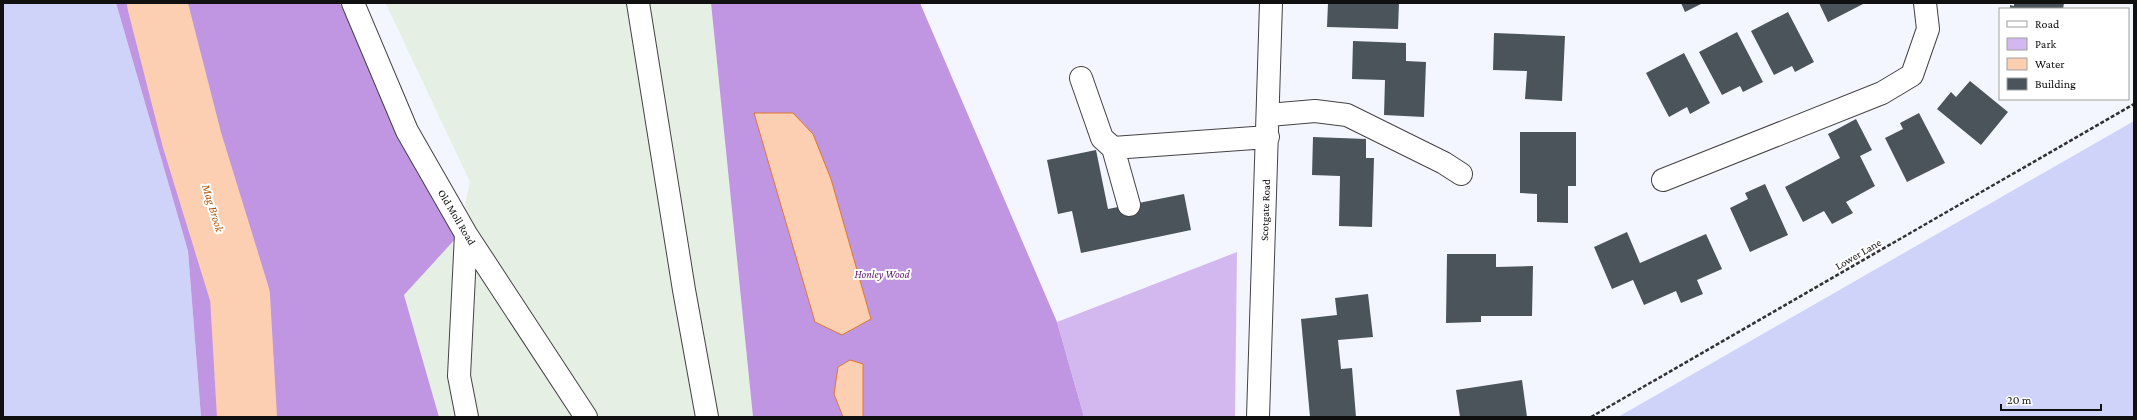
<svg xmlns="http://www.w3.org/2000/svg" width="2137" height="420" viewBox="0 0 2137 420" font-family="'Crimson Pro',serif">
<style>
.industrial{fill:#e5efe4}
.farmland{fill:#d0d3f9}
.green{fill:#d3b8ef}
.forest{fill:#c095e2}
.water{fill:#fdcfb2;stroke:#dc7830}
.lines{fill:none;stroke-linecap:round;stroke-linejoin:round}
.river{stroke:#fdcfb2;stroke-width:60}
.building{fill:#4b545b}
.minor-casing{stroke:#434343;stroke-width:24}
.path{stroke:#323232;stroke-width:2.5;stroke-dasharray:4 2;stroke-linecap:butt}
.minor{stroke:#fff;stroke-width:22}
.labels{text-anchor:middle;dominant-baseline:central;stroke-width:4;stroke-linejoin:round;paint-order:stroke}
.street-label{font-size:11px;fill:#101010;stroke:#fff}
.park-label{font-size:11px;font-style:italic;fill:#601871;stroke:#fff}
.water-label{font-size:12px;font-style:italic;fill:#b2560a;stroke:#fff}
</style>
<rect width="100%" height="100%" fill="#f4f6ff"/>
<!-- industrial -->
<path class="industrial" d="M711,3L753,417H439L404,295L458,236L470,182L386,4Z"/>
<!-- farmland -->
<path class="farmland" d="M3,3H116L188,251L201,417H3Z
M2134,121V417H1618Z"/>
<!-- green -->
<path class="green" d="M1237,252L1235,417H1084L1057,322Z"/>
<!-- forest -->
<path class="forest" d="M116,3H340L411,160L458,236L404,295L439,417H201L188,251Z
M711,3H920L1057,322L1084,417H753Z"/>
<!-- water -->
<path class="water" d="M754,113H793L813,134L831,179L871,319L842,335L815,322Z
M850,360L863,364V417H843L834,394L838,367Z"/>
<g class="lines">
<!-- river -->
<path class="river" d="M157,3L192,140L240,296L247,417"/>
</g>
<!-- building -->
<path class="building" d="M1328,3H1399L1398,29L1327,27Z
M1681,3H1703L1685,12Z
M1819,3H1865L1828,22Z
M2014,3H2064L2063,9H2010V5L2014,6Z
M1788,12L1814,62L1795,72L1792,66L1774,75L1751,31Z
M1737,32L1763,82L1743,92L1740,86L1722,95L1699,52Z
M1494,33L1565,36L1562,101L1525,99L1527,71L1493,70Z
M1353,41L1406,43V61L1426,62L1424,117L1384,115L1385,80L1352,79Z
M1684,53L1710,103L1690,114L1687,107L1669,117L1646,73Z
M1970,81L2008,112L1981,145L1937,109L1951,92L1956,97Z
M1919,113L1945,163L1907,182L1885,138L1903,129L1900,123Z
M1856,119L1872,150L1860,156L1875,186L1846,202L1853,213L1832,224L1824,211L1803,222L1785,187L1840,158L1828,134Z
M1520,132H1576V186H1568V223L1537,222V194L1520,193Z
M1313,137L1366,139V158H1374L1372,227L1339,226L1340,176L1312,175Z
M1096,150L1108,209L1184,194L1191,230L1081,253L1072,211L1058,214L1047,160Z
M1765,184L1788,235L1750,252L1730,208L1748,199L1745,193Z
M1627,232L1640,263L1706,234L1722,269L1697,280L1703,294L1681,303L1676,291L1644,305L1633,280L1612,289L1594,247Z
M1447,254H1496V267L1533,266L1532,316H1481V322L1446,323Z
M1368,294L1373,337L1338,340L1341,369L1352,368L1356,417H1310L1301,319L1337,315L1335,298Z
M1522,380L1527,417H1460L1456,390Z"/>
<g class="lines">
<defs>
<path id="minor" d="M353,3L407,131L466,234L586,417
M638,3L684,290L707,417
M1081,78L1102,138L1113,148L1129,205
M1269,115L1315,111L1347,115L1444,163L1461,174
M1113,148L1268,137
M1663,180L1882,93L1912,75L1928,29L1925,3
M466,234L459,376L467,417
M1258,417L1271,3"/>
</defs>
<!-- minor casing -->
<use href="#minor" class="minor-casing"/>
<!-- path -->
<path class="path" d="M1591,417L2134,104"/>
<!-- minor -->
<use href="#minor" class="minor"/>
</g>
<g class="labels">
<!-- street labels -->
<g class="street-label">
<text transform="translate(1265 210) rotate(-88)">Scotgate Road</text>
<text transform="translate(457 217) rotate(59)">Old Moll Road</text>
<text transform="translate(1858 254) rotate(-30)">Lower Lane</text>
</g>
<!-- park labels -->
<g class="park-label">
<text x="882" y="274">Honley Wood</text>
</g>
<!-- water labels -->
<g class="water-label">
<text transform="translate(213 208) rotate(73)">Mag Brook</text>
</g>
</g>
<!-- border -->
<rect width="2137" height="420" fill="none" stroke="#101010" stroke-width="8"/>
<!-- legend -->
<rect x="1999" y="8" width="130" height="92" fill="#ffffff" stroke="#9f9f9f"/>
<rect x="2007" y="21" width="20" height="6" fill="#ffffff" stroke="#9f9f9f"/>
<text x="2035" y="28" font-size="12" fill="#101010">Road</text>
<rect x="2007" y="38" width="20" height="12" fill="#d3b8ef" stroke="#9f9f9f"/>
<text x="2035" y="48" font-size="12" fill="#101010">Park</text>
<rect x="2007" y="58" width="20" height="12" fill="#fdcfb2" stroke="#9f9f9f"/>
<text x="2035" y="68" font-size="12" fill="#101010">Water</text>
<rect x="2007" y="78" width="20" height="12" fill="#4b545b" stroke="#9f9f9f"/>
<text x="2035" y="88" font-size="12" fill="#101010">Building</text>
<!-- scale -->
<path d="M2001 404v6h100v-6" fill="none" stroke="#101010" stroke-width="2"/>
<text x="2007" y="404" font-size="12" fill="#101010" stroke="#ffffff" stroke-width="3" paint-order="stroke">20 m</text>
</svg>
